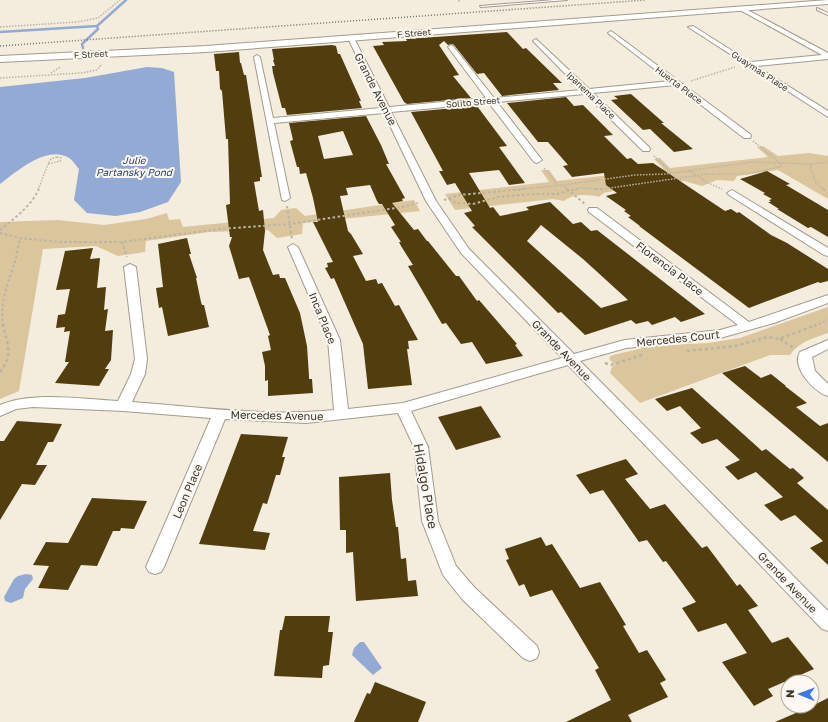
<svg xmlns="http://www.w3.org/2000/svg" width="828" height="722" viewBox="0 0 828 722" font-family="'Golos Text',sans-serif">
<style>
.green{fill:#dac59d}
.water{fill:#92aad4}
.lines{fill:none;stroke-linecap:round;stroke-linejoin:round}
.stream{stroke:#92aad4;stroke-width:2.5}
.building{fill:#523d0f;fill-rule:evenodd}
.service-casing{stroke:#a39b8e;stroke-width:2}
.minor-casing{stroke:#a39b8e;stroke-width:2}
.tertiary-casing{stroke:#a39b8e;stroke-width:2}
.path-far2{stroke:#bab4a7;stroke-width:1.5;stroke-dasharray:1.5 1.5;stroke-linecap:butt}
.path-far1{stroke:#bab4a7;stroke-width:2;stroke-dasharray:2.5 2.5;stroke-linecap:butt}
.path{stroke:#bab4a7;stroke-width:2.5;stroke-dasharray:3 3;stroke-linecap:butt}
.service{fill:#fff;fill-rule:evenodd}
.minor{fill:#fff;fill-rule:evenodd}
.tertiary{fill:#fff;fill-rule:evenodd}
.rail{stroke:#777269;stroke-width:1.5;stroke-dasharray:1 2;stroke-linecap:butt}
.labels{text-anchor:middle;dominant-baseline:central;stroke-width:4;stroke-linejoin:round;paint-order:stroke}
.far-street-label{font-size:9px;fill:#3b3832;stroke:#fef9f0}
.far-water-label{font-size:10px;font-style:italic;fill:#28457b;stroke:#fef9f0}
.street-label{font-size:11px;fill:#3b3832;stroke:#fef9f0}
.near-street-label{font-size:13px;fill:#3b3832;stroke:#fef9f0}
</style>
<rect width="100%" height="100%" fill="#f4ecdd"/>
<!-- green -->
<path class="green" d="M763,146L778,156L809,153L828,156V199L778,170L737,176L734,181L717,180L702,186L684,181L636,186L604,193L599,197C589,194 572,194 564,201L553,199L455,210L445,194L549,182L541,170H549L557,181L664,169L654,159L660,158L670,168L768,157L757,147Z
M414,200L420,211L303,223L302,234L277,238L268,230L209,232L146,241L145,252L118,256L96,246L43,249L19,391L0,399V222L58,220L104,225L146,219L167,213L169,220L180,219L183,227L274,218L281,210L296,208L305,216Z
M828,307V333C812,339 800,341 790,355H770L640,403L610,373L612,367L615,365L609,359L610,358L609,357L613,355L652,346L708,343L740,338Z"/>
<!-- water -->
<path class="water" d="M147,67L162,68L174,72L181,182L168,202L140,212L116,216L87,213L74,200L79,169C76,166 73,160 69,158C47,144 16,172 0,184V87L85,78Z
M26,574L32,575L33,579L25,589L23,598L11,603L5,601L4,597L14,579L18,576Z
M360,642H364L382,668L373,675L352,655L354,648Z"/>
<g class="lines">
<!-- stream -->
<path class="stream" d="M0,32L97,26L126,0
M83,48L82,44L98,29L97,26"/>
</g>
<!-- building -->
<path class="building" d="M507,32L523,49L526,48L562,83H553L559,90L502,96L484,73L477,74L454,45L452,44L448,45L444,41L439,45L459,75L453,76L471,98L407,104L404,102L373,46L384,45L382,42L407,41L406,39Z
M332,45L336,46L338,54H340L361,101H359L362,108L287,115L285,108H282L273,73L272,66H275L273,60H274L272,49Z
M239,52L240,63H241L244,75H246L262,177H260V181L254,182L259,211L263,210L265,231L263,250L273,275L279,274L280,278H285L300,313L307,346L309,376V379H312L313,393L268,396V380L265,381V366L262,352L271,350L268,336L270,335L249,277L239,279L229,246L232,237H230L226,205L230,204L228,139H226L222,91L220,89L219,71H216L214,54Z
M631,94L664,123H661L693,149L674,152L650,129L643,130L611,100L618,99L614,96Z
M566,97L574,106L583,105L613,135L604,136L627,159L631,158L638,164L653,163L725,211L731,209L737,213L739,212L771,235L787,243L828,269V281L820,283L818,282L749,308L639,226H640L628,217L631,216L624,211L626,210L606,196L617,193L606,185L604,173L572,177L563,166L568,165L548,142H538L507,103Z
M477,106L507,146L499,147L525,183L509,185L499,170L469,173L490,208L493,207L500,216L529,210L526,207L550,202L573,224L581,222L591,231L597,230L705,314L681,322L675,317L652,325L648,321L636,324L631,320L585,335L561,312L558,313L472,227L475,226L464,213L472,211L455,183L447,185L439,171H443L411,112ZM541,225L583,259L628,300L601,308L527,241Z
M366,116L381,145L389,164H386L405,198L402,199L403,201L392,203L414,230L418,229L427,241H428L456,276H459L477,301L479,300L517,344L515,345L523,356L486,364L472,342L461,344L446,323L442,324L408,266L413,265L401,246L399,242H401L391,227L395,225L382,204H379L377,201L370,185L346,188L348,195L340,196L348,231L351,234L363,254L353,256L366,281L376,279L378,284L382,283L395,306L399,305L418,340L408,341L409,349H407L412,385L368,389L363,344L334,278L331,279L325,268L328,267L327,263L333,262L313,222H318L313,198L306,173L300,174L299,167H297L290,141L293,140L289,123ZM343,131L353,155L324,159L318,136Z
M767,171L790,184L786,185L828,210V237L811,227L808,228L777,209H779L768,202H771L769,200L772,199L763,194L765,193L740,179Z
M187,238L191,254H189L197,278H196L201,302L202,305H204L209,327L168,336L162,307L159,308L156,288L163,287L158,244Z
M93,248L90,259L100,258L97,288L106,287L104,310L108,309L105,331L113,330L111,360L105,369H109L99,386L55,383L69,362H65L70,331L64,332L65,327L56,328L58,315L65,314L70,289L56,290L65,251Z
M745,366L761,378L771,374L786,386H785L807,403L796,407L820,426L828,423V462L722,373Z
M692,388L762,451L766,449L790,469L793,468L804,478L797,483L828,510V565L810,548L823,541L795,515L781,521L764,505L783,497L756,472L738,480L725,467L740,460L717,439L702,444L690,433L701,428L680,406L667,411L655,399Z
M481,406L501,437L456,450L438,417Z
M17,421L62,424L53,442H48L36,465H47L35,485L22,484L0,520V441H4Z
M241,434L288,437L282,457H285L280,475H276L267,504L263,503L253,531L270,533L265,550L199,544Z
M626,459L638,474L625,479L650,509L665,504L702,548L707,546L737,586L740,584L758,606L748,610L772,643L788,637L814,669L768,689L773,696L754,706L722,662L747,653L726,623L698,632L682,608L696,602L666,561L663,562L647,540L639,542L603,490L590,494L576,475Z
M390,473L392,500L396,527H398L401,559L406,558L408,581L416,580L418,596L356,601L353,552L346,553V530H340L339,477Z
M92,498L147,501L134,529L121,528L120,531H113L97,566L81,565L68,590L38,588L49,566L33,565L46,542L68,543Z
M541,537L546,546L552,544L580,588L600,582L626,625L623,626L639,653L647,650L666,680L660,683L668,697L628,715L632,722H566L611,700L595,670L599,668L552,590L530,597L524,584L519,586L506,560L509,559L505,549Z
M285,616H330L328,632H333L329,665L323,666L322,678L274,676L280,630H282Z
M375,682L426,702L418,722H354L367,693L370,694Z
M828,698V722H775L812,706Z"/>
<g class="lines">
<defs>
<path id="service" d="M554,0H567L481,7L480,6Z
M817,8L828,13V15L817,10Z"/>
<path id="minor" d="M742,7L828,53V59L756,66L828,111V117L688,27L693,26L750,62L822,55L740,10V8Z
M611,31L750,134L751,136L750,138H744L675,85L593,93L649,147L650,149L649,151H643L585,94L497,102L542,160L537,163L534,162L489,103L391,112L436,201L469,249L574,354L625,340L720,330L738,325L589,212L588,210L589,208H597L749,322L828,295V303L774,323L720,338L626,348L580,361L828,611V631L822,629L568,365L411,411L428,447L438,521L456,566L474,587L537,646L539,652L537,658L530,661L523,658L462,599L443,575L422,521L414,447L398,413L306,423L225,419L164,567L161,572L155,574L149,572L146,567L211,418L123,411L33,407L16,409L0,416V405C31,391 84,399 118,401L131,374L135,359L124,267L130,264L136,267L147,359L145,374L132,402C199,407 268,417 334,410L328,340L288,247L293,244L298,247L340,340L348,409L403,403L562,358L461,253L426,201L384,113L274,123L290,198L285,201L282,200L254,57L257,55L260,57L273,118L381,108L348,38L351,36L354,38L389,107L486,98L448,47L451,45L453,46L494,98L581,90L534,42L533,41L536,39L589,89L670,81L609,34L608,33Z
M732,190L828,248V256L824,255L729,195L727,193Z
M828,340V349L812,357L815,371L828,384V396C814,392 791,367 800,352Z"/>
<path id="tertiary" d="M828,0V4L206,52L0,62V56L206,46Z"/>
</defs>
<!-- service casing -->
<use href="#service" class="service-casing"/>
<!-- minor casing -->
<use href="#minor" class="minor-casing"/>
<!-- tertiary casing -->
<use href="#tertiary" class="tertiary-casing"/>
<!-- path-far2 -->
<path class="path-far2" d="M459,0V3
M0,27L77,22L98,18L120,0
M51,73L60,67
M0,78L81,73L97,70L102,64
M691,81L735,67
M753,141L779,162
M654,156L672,173
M57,157L61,158L60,161L48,164L51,159Z
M810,164L815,181L824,190
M544,168L558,185
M690,171L708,183L722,189
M563,185L568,190
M38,190L48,164
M515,190L563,185L635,175L665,174L753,162L810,164L828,162
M573,190L579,188L603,189L707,174H747L779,167L781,166L780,162"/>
<!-- path-far1 -->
<path class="path-far1" d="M567,189L585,204
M595,189H605
M823,189L828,192
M449,199L456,203L473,204L498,197L532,194H557L577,189
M444,200L459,195L525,189
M287,206L292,239
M0,230C15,218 31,206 39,189
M0,233L20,238L60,242H122L219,229L290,224L402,207L418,203
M122,242L127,257
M3,326C0,305 6,288 13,268C16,259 18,248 20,238
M814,326L828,320"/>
<!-- path -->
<path class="path" d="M780,339L795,349
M687,351L735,346L768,337L779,339L816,325
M605,363L611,365L642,355
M0,372C14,355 7,344 3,325"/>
<!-- service -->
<use href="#service" class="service"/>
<!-- minor -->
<use href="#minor" class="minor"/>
<!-- tertiary -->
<use href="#tertiary" class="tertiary"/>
<!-- rail -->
<path class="rail" d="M0,46L646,0"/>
</g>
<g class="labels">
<!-- far-street labels -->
<g class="far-street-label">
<text transform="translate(414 33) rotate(-5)">F Street</text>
<text transform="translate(91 54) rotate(-3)">F Street</text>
<text transform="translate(760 71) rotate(33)">Guaymas Place</text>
<text transform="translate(679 85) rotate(37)">Huerta Place</text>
<text transform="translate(591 95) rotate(44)">Ipanema Place</text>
<text transform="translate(473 102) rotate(-5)">Solito Street</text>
</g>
<!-- far-water labels -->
<g class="far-water-label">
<text x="134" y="160">Julie<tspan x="134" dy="12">Partansky Pond</tspan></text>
</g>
<!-- street labels -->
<g class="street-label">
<text transform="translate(376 89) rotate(63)">Grande Avenue</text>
<text transform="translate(670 268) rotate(37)">Florencia Place</text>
<text transform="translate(323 318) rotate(68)">Inca Place</text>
<text transform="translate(678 338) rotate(-6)">Mercedes Court</text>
<text transform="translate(562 350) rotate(46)">Grande Avenue</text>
<text transform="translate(277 415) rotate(1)">Mercedes Avenue</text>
<text transform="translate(187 491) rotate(-67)">Leon Place</text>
<text transform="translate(788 582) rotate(46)">Grande Avenue</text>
</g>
<!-- near-street labels -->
<g class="near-street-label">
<text transform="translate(426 486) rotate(80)">Hidalgo Place</text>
</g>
</g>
<!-- north arrow -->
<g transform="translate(800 694) rotate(271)"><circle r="19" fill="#fef9f0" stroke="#b0aca4"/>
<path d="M0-3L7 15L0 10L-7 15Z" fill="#3e78e8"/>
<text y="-6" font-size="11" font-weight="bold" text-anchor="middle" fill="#3b3832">N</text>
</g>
</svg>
